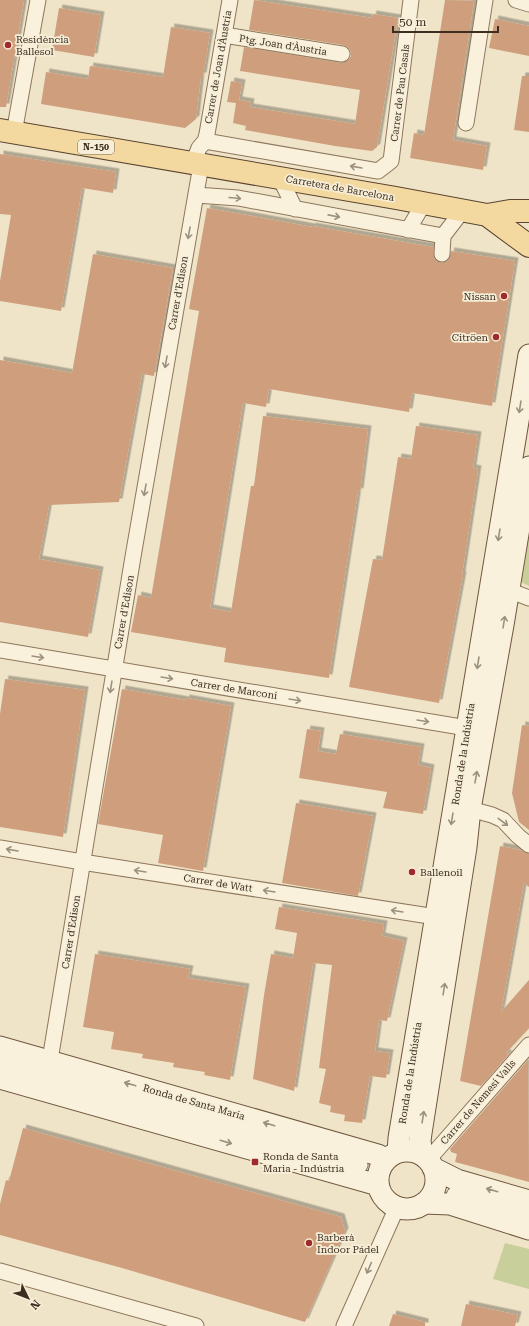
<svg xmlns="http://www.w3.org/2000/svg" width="529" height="1326" viewBox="0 0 529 1326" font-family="'Roboto Serif',serif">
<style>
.green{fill:#c9cf9b}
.building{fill:#cf9f7d;filter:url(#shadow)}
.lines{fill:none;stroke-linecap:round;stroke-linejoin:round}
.street-casing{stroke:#8d765c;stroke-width:17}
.secondary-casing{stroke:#6f573f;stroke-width:23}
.primary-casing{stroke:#5b4430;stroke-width:24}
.street{stroke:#faf1dc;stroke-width:15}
.secondary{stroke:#faf1dc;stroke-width:21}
.primary{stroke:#f3d9a0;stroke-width:22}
.oneway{stroke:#9c907e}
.poi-dot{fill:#9e2a2b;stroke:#f7eed8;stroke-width:1.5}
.labels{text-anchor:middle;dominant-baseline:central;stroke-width:3.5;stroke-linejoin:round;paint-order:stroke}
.shield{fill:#f7eed8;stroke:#756857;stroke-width:1}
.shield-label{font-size:9px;font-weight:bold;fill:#3d2e20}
.poi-label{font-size:10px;fill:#3d2e20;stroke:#f7eed8;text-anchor:start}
.street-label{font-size:10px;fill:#3d2e20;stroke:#f7eed8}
</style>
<defs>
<filter id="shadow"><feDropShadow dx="3.5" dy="-3.5" stdDeviation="0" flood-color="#0004"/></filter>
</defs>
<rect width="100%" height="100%" fill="#f0e4c8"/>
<!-- green -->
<path class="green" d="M529,530V586L521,582Z
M505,1243L529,1249V1289L493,1279Z"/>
<!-- building -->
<path class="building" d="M0,0H24L6,107H0Z
M254,0L372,18L373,14L398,18L377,147L372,151L335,146L245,130L246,126L233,123L236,103L227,102L231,81L242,83L239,100L251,102L250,107L355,124L360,90L240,71L244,47L341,63L346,62L349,59L351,56L350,50L347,47L343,45L249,30Z
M445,0L474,1L453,140L487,146L483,170L410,158L414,133L424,135Z
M59,8L101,15L94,57L52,50Z
M495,19L529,26V56L489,48Z
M171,27L210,33L203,76H201L196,119L185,128L41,104L46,72L88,79L90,66L163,77Z
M522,76H529V132L514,130Z
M0,154L116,172L113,193L82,188L61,311L0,301V281L11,215L0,214Z
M207,208L312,227V226L433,247L434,258L437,261L441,263L446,262L449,259L451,251L515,261L492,406L412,393L409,412L269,389L266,407L243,403L210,608L231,612L251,486H254L263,416L368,429L360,492L358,491L329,678L224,662L226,648L131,632L138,595L151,598L199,311L189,309Z
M93,254L173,268L154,376L142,374L119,502L49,505L39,559L100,570L88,637L0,622V360L72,373Z
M416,426L478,435L473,468L478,469L462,575H463L439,703L349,687L373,559L382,560L398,457L411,459Z
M5,679L85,690L63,837L0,827V714Z
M122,689L186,700V698L231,706L203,871L158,863L163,835L98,824Z
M522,725L529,726V830L519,822L512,793Z
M307,729L321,731L318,751L336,754L340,734L421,747L418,765L431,768L423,814L383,808L387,792L299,778Z
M296,803L373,816L358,896L282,883Z
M500,846L520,850L529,854V887L524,883L501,1012L529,980V1028L506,1053L509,1054L481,1086L460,1081Z
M279,907L384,924L382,936L404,941L387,1021L379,1020L375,1051L390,1053L386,1078L370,1076L362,1123L344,1121L345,1115L330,1112L331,1106L319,1103L326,1069L319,1068L332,965L313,963L294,1091L253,1079L264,995L271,954L293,958L297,933L275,929Z
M95,954L190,969L188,978L246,987L230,1080L204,1075L205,1072L173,1067L174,1063L142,1058L143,1054L111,1049L114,1032L83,1027Z
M528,1060L529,1182L455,1162L457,1154L451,1152L450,1149Z
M23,1128L341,1217L345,1231L305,1322L122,1268L0,1235V1204L6,1180L9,1181Z
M466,1304L518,1315L515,1326H461Z
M393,1314L425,1322V1326H389Z"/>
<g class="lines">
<defs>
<path id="street" d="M516,0L529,4
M224,35L342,54
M466,123L485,0
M14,133L38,0
M205,141L378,171L391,161L411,0
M193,163L199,148L205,141L207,134L230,0
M280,178L295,209
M196,195L238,198L443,236
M408,230L424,203
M442,254L443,236L463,210
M508,590L529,598
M0,650L467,728
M470,809L492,815L503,820L518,836L529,845
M0,848L82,862L436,917
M50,1060C98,761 148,463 201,165
M0,1065L172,1114L297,1145L360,1165
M428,1160L529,1045
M451,1201L455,1194L529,1216
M0,1271L196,1326
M344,1326L397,1207"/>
<path id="secondary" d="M0,1047L378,1155L386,1160
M0,1078L378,1185
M378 1180a29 29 0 1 1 58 0a29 29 0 1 1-58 0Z
M398,1152L399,1138L529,355
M422,1155L420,1141L421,1133L466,847L470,809L503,625L529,467
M433,1168L457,1180L529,1201
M424,1203L450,1204L529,1229"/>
<path id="primary" d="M0,130L396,198L487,215L510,211H529
M487,215L529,246"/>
</defs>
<!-- street casing -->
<use href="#street" class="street-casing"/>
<!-- secondary casing -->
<use href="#secondary" class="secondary-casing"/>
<!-- primary casing -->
<use href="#primary" class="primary-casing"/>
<!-- street -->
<use href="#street" class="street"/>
<!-- secondary -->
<use href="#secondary" class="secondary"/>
<!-- primary -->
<use href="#primary" class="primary"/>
</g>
<!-- one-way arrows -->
<defs><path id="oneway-shaft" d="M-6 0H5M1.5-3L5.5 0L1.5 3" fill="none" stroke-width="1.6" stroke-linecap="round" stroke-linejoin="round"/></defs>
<g class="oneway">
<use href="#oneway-shaft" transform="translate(356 167) rotate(-170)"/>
<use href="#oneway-shaft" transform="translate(235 198) rotate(5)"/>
<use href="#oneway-shaft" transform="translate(334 216) rotate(11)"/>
<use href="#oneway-shaft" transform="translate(189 233) rotate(100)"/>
<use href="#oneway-shaft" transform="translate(166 362) rotate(100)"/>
<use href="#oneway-shaft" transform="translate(520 407) rotate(99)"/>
<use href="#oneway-shaft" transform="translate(145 490) rotate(100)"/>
<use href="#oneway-shaft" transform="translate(499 535) rotate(99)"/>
<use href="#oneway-shaft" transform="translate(504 622) rotate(-81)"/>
<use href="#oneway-shaft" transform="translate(38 657) rotate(9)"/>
<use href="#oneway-shaft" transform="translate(478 663) rotate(99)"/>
<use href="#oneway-shaft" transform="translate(167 678) rotate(9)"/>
<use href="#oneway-shaft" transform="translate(111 687) rotate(99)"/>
<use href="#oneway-shaft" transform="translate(295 700) rotate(9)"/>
<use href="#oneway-shaft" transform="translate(423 721) rotate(9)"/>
<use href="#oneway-shaft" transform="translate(476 777) rotate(-80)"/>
<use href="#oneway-shaft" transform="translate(452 819) rotate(99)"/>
<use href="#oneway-shaft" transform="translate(503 822) rotate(37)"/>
<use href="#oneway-shaft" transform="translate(12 850) rotate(-170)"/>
<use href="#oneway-shaft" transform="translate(140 871) rotate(-171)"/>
<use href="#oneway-shaft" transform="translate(269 891) rotate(-171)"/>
<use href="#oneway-shaft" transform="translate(397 911) rotate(-171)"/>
<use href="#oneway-shaft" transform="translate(444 989) rotate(-81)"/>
<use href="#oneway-shaft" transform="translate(130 1084) rotate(-164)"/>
<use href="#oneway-shaft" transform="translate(423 1117) rotate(-81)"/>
<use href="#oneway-shaft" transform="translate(269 1124) rotate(-164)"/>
<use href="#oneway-shaft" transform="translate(226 1142) rotate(16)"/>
<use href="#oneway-shaft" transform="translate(492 1190) rotate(-164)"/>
<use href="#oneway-shaft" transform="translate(369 1268) rotate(113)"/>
</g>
<!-- markers -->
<g class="poi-dot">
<circle cx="8" cy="45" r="4"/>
<circle cx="504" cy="296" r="4"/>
<circle cx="496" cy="337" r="4"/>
<circle cx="412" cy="872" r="4"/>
<rect x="251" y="1158" width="8" height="8" rx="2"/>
<circle cx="309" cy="1243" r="4"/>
</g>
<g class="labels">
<!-- shield labels -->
<rect class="shield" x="78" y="140" width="36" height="14" rx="3"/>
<g class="shield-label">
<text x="96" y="147">N-150</text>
</g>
<!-- poi labels -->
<g class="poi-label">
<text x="16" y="39">Residència<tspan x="16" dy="12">Ballesol</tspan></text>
<text x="496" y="296" text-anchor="end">Nissan</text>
<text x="488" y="337" text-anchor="end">Citröen</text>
<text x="420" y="872">Ballenoil</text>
<text x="263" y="1156">Ronda de Santa<tspan x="263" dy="12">Maria - Indústria</tspan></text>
<text x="317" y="1237">Barberà<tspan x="317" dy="12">Indoor Pádel</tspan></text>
</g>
<!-- street labels -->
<g class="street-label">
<text transform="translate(283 45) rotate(9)">Ptg. Joan d'Àustria</text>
<text transform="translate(218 67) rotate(-80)">Carrer de Joan d'Àustria</text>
<text transform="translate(400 93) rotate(-83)">Carrer de Pau Casals</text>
<text transform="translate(340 188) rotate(10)">Carretera de Barcelona</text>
<text transform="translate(178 293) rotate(-80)">Carrer d'Edison</text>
<text transform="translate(124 612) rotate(-80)">Carrer d'Edison</text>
<text transform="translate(234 689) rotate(9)">Carrer de Marconi</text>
<text transform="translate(463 754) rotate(-81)">Ronda de la Indústria</text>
<text transform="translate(218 883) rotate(9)">Carrer de Watt</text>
<text transform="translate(71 932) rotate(-81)">Carrer d'Edison</text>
<text transform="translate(410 1073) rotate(-81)">Ronda de la Indústria</text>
<text transform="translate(194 1102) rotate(16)">Ronda de Santa Maria</text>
<text transform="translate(478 1102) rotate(-49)">Carrer de Nemesi Valls</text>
</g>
</g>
<!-- north arrow -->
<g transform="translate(28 1298) rotate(133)" stroke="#f7eed8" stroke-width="3" paint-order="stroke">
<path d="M0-3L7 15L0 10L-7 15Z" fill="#3d2e20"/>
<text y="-6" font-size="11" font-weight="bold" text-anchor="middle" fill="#3d2e20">N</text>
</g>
<!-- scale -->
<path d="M393 26v6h105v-6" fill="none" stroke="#3d2e20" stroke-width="2"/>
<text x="399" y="26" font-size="12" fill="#3d2e20" stroke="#f7eed8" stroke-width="3" paint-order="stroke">50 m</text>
</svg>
